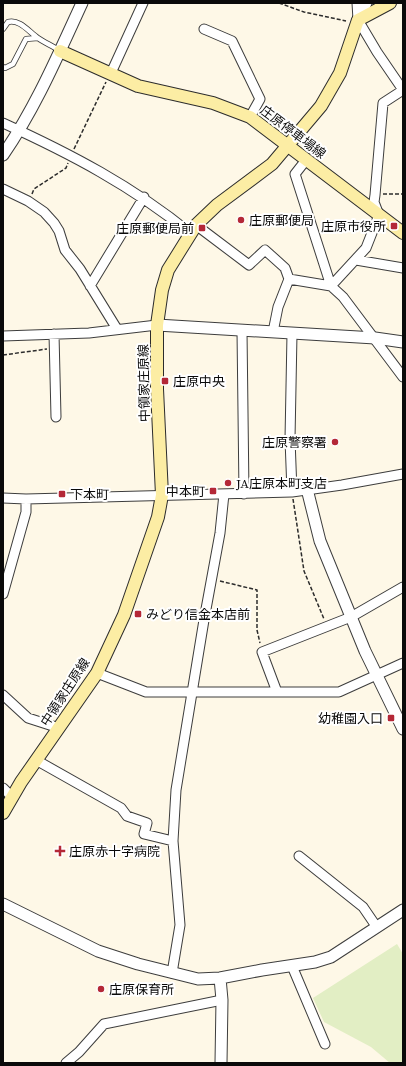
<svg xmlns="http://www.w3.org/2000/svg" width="406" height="1066" viewBox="0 0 406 1066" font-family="'Source Serif 4','Noto Sans JP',serif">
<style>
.pitch{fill:#e2eec4}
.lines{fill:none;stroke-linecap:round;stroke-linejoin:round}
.service-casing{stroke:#3d3d3d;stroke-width:6}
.minor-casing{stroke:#3d3d3d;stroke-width:11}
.tertiary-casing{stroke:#3d3d3d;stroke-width:13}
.secondary-casing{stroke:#2c2c2c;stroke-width:14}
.path{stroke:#2c2c2c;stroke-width:1.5;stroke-dasharray:4 2;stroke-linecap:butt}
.service{stroke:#fff;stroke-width:4.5}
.minor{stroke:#fff;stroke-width:9}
.tertiary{stroke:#fff;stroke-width:11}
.secondary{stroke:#fceda4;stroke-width:12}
.poi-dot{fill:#b42837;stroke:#fff;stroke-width:1.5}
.labels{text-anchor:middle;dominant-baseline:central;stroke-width:4;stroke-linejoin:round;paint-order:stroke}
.street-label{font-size:13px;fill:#0a0a0a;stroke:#fff}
.poi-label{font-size:13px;fill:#0a0a0a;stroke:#fff;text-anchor:start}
</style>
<rect width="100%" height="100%" fill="#fef8e7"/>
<!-- pitch -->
<path class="pitch" d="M397,944L403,954V1063H390L371,1047L324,1022L313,998Z"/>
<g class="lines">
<defs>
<path id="service" d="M3,29L8,22C20,19 29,32 38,38C45,43 53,46 60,51
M3,67L5,68L13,64L26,39L38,38"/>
<path id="minor" d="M357,3L358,20L377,52L403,90
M204,29L232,41L260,99L250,117
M111,73L143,3
M3,123C71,154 132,186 190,233
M306,160L295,174L331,286L343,297L403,377
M3,189L28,201L44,212L54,223L59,231L65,250L80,269L117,329
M196,225L249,265L265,250L285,268L289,279
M356,260L403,268
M90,286L144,197
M242,331L244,494
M273,332L278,307L289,279L331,286L366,248L379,215L374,202L375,195L383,103L403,90
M54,334L56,417
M3,336L89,333L157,325
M292,492L290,439L292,334
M3,498L26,499L292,492L342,485L403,474
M3,594L26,512V499
M97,673L146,692H339L403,663
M277,692L262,652L351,617L403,587
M3,695L28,718L59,728
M36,760L121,808L127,816L147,823L144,834L173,841
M3,788L12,797
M299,856L363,907L376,926
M292,966L325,1044
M172,973L180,925L173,841L176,790L204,620L220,533L224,494
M66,1063L79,1052L104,1024L222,1000"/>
<path id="tertiary" d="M358,20L366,3
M3,155C36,107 58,55 82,3
M157,325L375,338L403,342
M307,489L320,541L365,651L403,729
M3,904L98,951L138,964L198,979L220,978L262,970L315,962L331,957L403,910
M220,978L222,1000L221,1063"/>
<path id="secondary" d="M60,51L138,86L213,103L250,117L403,233
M3,813L21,782L97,673L124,615L158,517L162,495L157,389V325L162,290L168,270L196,225L217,205L272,164L321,106L340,73L358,20L390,3"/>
</defs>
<!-- service casing -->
<use href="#service" class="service-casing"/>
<!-- minor casing -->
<use href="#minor" class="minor-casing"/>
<!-- tertiary casing -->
<use href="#tertiary" class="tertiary-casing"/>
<!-- secondary casing -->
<use href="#secondary" class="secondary-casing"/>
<!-- path -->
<path class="path" d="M279,3L304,12L346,21
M74,149L106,82
M32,194L34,189L66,168L68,163
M383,194H403
M3,355L47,349
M293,499L304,571L324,619
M220,581L257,590V630L260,643"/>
<!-- service -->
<use href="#service" class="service"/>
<!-- minor -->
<use href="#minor" class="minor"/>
<!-- tertiary -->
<use href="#tertiary" class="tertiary"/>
<!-- secondary -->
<use href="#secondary" class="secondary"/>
</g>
<!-- markers -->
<g class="poi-dot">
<circle cx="241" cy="220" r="4"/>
<rect x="390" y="222" width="8" height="8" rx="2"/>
<rect x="198" y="224" width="8" height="8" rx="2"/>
<rect x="161" y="377" width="8" height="8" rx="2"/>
<circle cx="335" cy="442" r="4"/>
<circle cx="228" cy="483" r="4"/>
<rect x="209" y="487" width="8" height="8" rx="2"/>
<rect x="58" y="490" width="8" height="8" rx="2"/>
<rect x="134" y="610" width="8" height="8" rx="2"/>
<rect x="387" y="714" width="8" height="8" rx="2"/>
<path d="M58 845h4v4h4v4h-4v4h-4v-4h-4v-4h4z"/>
<circle cx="101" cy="989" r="4"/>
</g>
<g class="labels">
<!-- street labels -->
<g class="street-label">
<text transform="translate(293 132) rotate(37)">庄原停車場線</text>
<text transform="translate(144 383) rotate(-91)">中領家庄原線</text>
<text transform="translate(65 692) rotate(-57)">中領家庄原線</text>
</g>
<!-- poi labels -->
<g class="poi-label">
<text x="249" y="220">庄原郵便局</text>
<text x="386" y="226" text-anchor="end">庄原市役所</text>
<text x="194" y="228" text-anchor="end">庄原郵便局前</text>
<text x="173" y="381">庄原中央</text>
<text x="327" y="442" text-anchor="end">庄原警察署</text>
<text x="236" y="483">JA庄原本町支店</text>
<text x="205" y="491" text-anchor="end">中本町</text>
<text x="70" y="494">下本町</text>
<text x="146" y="614">みどり信金本店前</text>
<text x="383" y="718" text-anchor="end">幼稚園入口</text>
<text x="69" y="851">庄原赤十字病院</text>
<text x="109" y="989">庄原保育所</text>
</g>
</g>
<!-- border -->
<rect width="406" height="1066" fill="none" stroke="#0a0a0a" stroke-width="8"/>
</svg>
